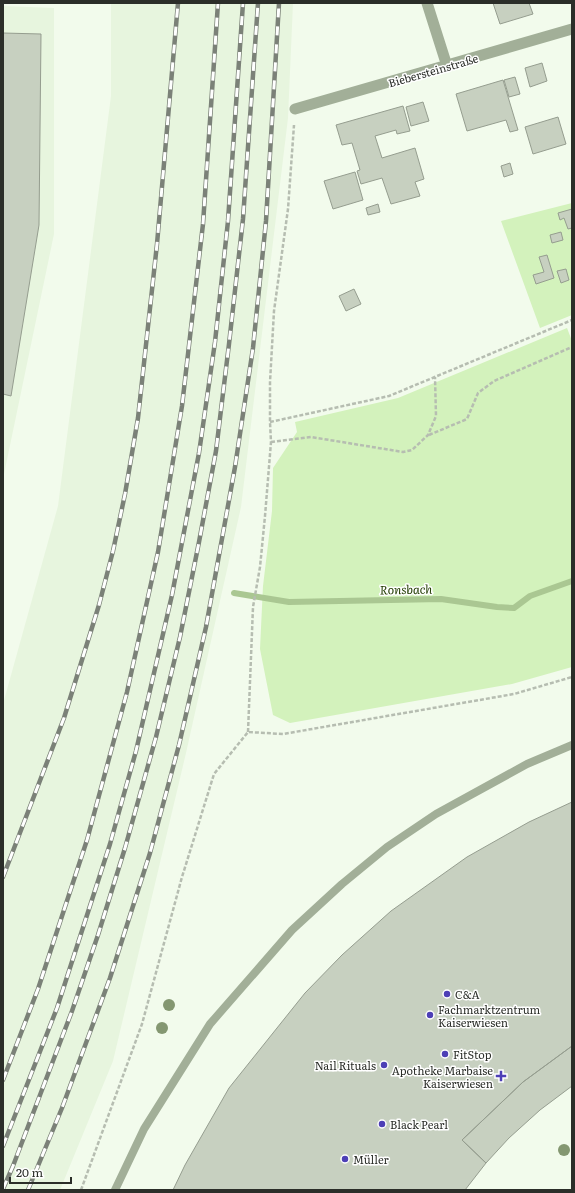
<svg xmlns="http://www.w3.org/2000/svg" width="575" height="1193" viewBox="0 0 575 1193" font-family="Literata,serif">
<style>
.built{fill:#e7f5de}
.green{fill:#d3f2bc}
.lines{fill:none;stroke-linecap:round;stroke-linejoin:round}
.stream{stroke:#aac792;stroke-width:6}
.building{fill:#c7d0c0;stroke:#959d8f}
.path{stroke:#b6bdb1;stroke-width:2.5;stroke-dasharray:4 2;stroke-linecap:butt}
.service{stroke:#a2af98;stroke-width:8}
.minor{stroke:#a2af98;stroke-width:11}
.rail-casing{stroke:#7b8178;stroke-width:4.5}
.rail{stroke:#fff;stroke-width:3;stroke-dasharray:9;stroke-linecap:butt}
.tree{fill:#849771}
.poi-dot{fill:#4d3fb6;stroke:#fff;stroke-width:1.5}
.labels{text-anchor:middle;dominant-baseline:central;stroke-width:3;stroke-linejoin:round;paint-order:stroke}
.street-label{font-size:11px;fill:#2b2e29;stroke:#fff}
.poi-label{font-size:11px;fill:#2b2e29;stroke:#fff;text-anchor:start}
.water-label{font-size:12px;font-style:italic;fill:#213b01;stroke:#fff}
</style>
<rect width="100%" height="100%" fill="#f2fbec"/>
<!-- built -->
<path class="built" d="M111,3H293L288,118L241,507L186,753L113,1061L60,1190H3V704L58,506L111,96Z
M3,6L54,8V234L3,479Z"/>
<!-- green -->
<path class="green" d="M572,203V315L540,328L501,221Z
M567,328L572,341V667L512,684L290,723L273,715L260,649L263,586L272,511L273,468L297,432L295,422L398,398Z"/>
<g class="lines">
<!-- stream -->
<path class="stream" d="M234,593L289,602L441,599L497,607L514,608L530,596L572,581"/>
</g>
<!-- building -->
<path class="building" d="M493,3H529L533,14L500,24Z
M3,33L41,34L39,225L11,396L3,394Z
M542,63L547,81L530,87L525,68Z
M515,77L520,94L509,97L504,80Z
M503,80L518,130L510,132L506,120L467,131L456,94Z
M423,102L429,121L411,126L406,107Z
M403,106L410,131L397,134L396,130L375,136L382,158L415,148L424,179L415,182L420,196L391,204L382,178L361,184L357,171L360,170L352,143L342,145L336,125Z
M558,117L566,144L533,154L525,127Z
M510,163L513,174L504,177L501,166Z
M355,172L363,200L333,209L324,181Z
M378,204L380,212L368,215L366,208Z
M572,209V228L568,229L564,218L560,220L558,213Z
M561,232L563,240L552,243L550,235Z
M547,255L554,278L536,284L533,275L544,272L539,257Z
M566,269L569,280L561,283L557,271Z
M354,289L361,304L346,311L339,296Z
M572,802V1046L523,1082L462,1140L486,1163L465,1190H173L185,1165L229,1088L305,993L342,955L391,911L467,857L529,822Z
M572,1046V1086L540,1110L509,1138L486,1163L462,1140L523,1082Z"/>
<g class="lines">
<!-- path -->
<path class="path" d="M270,422L389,396L572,320
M429,435L467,419L478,393L494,381L572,347
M271,442L311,437L403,452L412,450L428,435L436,416L435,377
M248,732L253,607L260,567L265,516L271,442L270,422V382L274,311L288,209L294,125
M81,1190L142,1024L182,877L214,774L248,732L283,734L514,694L572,677"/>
<!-- service -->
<path class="service" d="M115,1190L144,1129L210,1024L292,930L342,884L387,847L436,814L527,764L572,745"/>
<!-- minor -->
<path class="minor" d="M427,3L447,66
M295,109L572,29"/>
<defs>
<path id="rail" d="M3,877L64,718L99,605L113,551L125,494L138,418L157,244L178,3
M3,1080L38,989L87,840L127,692L158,552L182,406L203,224L218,3
M3,1146L57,1008L110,844L136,751L172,595L199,453L215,342L228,221L243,3
M3,1189L13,1166L72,1011L98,935L125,848L156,737L180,637L199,542L216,451L229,344L243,219L258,3
M28,1190L62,1108L110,978L150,853L179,745L206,627L235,467L253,348L266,221L279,3"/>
</defs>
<!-- rail casing -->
<use href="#rail" class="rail-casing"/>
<!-- rail -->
<use href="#rail" class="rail"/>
</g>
<!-- trees -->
<g class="tree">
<circle cx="169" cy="1005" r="6"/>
<circle cx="162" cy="1028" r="6"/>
<circle cx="564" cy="1150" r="6"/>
</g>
<!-- markers -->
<g class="poi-dot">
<circle cx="447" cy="994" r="4"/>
<circle cx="430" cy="1015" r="4"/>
<circle cx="445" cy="1054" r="4"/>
<circle cx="384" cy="1065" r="4"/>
<path d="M499 1070h4v4h4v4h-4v4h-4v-4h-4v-4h4z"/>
<circle cx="382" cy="1124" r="4"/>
<circle cx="345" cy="1159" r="4"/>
</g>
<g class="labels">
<!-- street labels -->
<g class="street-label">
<text transform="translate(433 70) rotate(-16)">Biebersteinstraße</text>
</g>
<!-- poi labels -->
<g class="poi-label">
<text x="455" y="994">C&amp;A</text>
<text x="438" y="1009">Fachmarktzentrum<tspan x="438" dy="13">Kaiserwiesen</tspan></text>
<text x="453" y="1054">FitStop</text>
<text x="376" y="1065" text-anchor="end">Nail Rituals</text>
<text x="493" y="1070" text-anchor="end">Apotheke Marbaise<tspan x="493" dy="13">Kaiserwiesen</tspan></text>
<text x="390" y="1124">Black Pearl</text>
<text x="353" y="1159">Müller</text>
</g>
<!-- water labels -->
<g class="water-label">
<text transform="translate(406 589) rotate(-1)">Ronsbach</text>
</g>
</g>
<!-- border -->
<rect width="575" height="1193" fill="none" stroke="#2b2e29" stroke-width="8"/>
<!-- scale -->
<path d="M10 1177v6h61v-6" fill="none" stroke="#2b2e29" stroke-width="2"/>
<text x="16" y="1177" font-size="12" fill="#2b2e29" stroke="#ffffff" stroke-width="3" paint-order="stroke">20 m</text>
</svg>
